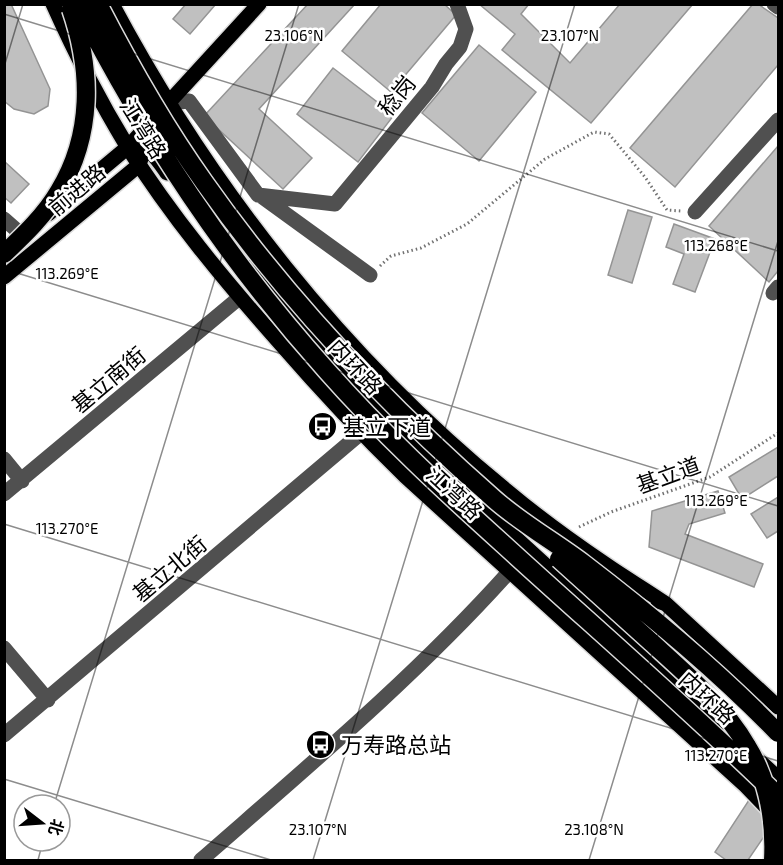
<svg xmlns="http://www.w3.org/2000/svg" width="783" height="865" viewBox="0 0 783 865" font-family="'Exo 2','Noto Sans SC',sans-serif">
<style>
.building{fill:#c0c0c0;stroke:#949494;stroke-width:1.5}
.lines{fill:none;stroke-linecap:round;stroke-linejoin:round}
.major-casing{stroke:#dbdbdb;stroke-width:18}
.path{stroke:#727272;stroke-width:3;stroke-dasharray:1.5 3;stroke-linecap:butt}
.minor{stroke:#505050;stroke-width:15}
.major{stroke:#000;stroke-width:15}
.highway-bridge-casing{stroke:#dbdbdb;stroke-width:21;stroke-linecap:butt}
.highway-bridge{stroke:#000;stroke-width:18}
.ticks{fill:none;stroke:#000;stroke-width:1.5;stroke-opacity:0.45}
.labels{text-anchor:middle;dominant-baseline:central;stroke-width:5;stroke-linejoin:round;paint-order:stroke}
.street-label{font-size:22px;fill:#000;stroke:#fff}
.poi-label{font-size:22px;fill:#000;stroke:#fff;text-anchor:start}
.ticks-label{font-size:15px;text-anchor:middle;fill:#000;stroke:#fff;stroke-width:5;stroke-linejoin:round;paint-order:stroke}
</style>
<rect width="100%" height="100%" fill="#fff"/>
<!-- building -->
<path class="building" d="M4,4H11L50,89L48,106L34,114L14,109L4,101Z
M186,4H216L190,34L173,19Z
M308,4H355L259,109L312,158L283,189L204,116Z
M381,4H444L456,15L391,92L342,51Z
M479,4H529L521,14L570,63L620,4H693L591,123L502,50L515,34Z
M753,4H758L778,18V65L675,187L630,148Z
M479,45L536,92L479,161L422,113Z
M333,68L394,115L358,162L297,114Z
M778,146V271L769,282L709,226Z
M4,161L29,184L11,203L4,197Z
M628,210L652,217L632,283L608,275Z
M674,224L715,239L695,292L673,284L684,254L666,247Z
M778,447V476L742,499L729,477Z
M718,491L725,513L689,524L685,534L763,564L754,587L649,547L652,511Z
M778,497V531L767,538L751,514Z
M749,800L762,811L765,835L748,860H726L715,852Z"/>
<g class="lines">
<defs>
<path id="major" d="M53,4C75,53 99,100 127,146C171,216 225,281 280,343C320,389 361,433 405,476L746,786L773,814
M112,4C211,190 344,358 507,491C538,517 571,541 605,564C625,578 646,590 666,604
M128,147C149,145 156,157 167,173
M192,180C262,282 339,368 426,456L778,778
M48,214L128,147L259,4
M4,277L139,165L142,155
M658,601L666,604L778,707"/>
</defs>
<!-- major casing -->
<use href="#major" class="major-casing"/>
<!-- path -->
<path class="path" d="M380,266L391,256L421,248L467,224L545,159L594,132L609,134L645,177L667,210L681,211
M579,527L611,512L710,477L778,433"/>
<!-- minor -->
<path class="minor" d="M774,4L778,7
M167,103L189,101L258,195L335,204L432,87L446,64L460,47L466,29L457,4
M261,196L370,275
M695,212L778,120
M4,219L21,234
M773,293L778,287
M4,459L22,481
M4,494L239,298
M4,648L48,700
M4,735L361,433
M201,860C305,769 416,676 509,572"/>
<!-- major -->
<use href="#major" class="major"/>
<defs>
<path id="highway-bridge" d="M78,4C147,139 226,258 327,371C381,432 441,488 502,543C594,627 689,709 778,796
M98,4C130,66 164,126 204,182C287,300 386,404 494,499C521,523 555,542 584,564C652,616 719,672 778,733
M4,254C24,235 45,215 59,191C93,135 92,70 71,9
M559,559C590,587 620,614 651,642C685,673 724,706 747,746C768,780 775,821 773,860"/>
</defs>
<!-- highway-bridge casing -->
<use href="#highway-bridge" class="highway-bridge-casing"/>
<!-- highway-bridge -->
<use href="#highway-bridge" class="highway-bridge"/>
</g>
<!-- ticks -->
<path class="ticks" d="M4,14L778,251M4,67L23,4M4,269L778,506M4,524L778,761M4,779L271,860M54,805L299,4M38,860L43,841M313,860L575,4M589,860L778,241"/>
<!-- icons -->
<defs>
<symbol id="bus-disc" viewBox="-11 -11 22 22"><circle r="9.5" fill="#000" stroke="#fff"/><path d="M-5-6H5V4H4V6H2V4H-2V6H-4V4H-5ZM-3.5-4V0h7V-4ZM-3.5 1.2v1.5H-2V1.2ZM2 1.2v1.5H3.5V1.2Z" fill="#fff"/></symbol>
</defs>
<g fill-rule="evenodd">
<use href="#bus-disc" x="306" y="410" width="33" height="33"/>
<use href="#bus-disc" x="304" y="728" width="33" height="33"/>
</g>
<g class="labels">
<!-- street labels -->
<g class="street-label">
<text transform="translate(396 95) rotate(-51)">稔岗</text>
<text transform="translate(144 128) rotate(58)">江湾路</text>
<text transform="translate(76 189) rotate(-40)">前进路</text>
<text transform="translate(356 366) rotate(47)">内环路</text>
<text transform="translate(108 379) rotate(-40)">基立南街</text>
<text transform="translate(668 474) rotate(-20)">基立道</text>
<text transform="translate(455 492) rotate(43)">江湾路</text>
<text transform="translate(169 568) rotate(-40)">基立北街</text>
<text transform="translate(708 697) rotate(42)">内环路</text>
</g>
<!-- poi labels -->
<g class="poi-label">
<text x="343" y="426">基立下道</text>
<text x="341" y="744">万寿路总站</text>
</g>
</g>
<g class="ticks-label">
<text x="294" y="41">23.106°N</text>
<text x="570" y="41">23.107°N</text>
<text x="716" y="251">113.268°E</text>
<text x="67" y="279">113.269°E</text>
<text x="716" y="506">113.269°E</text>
<text x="67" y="534">113.270°E</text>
<text x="716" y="761">113.270°E</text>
<text x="318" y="835">23.107°N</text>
<text x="594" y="835">23.108°N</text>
</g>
<!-- border -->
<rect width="783" height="865" fill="none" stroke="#000000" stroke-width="12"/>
<!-- north arrow -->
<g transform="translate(42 823) rotate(107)"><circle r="28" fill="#ffffff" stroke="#999999" stroke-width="1.5"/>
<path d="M0-4.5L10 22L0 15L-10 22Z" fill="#000000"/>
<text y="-9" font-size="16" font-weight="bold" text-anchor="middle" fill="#000000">北</text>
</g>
</svg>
